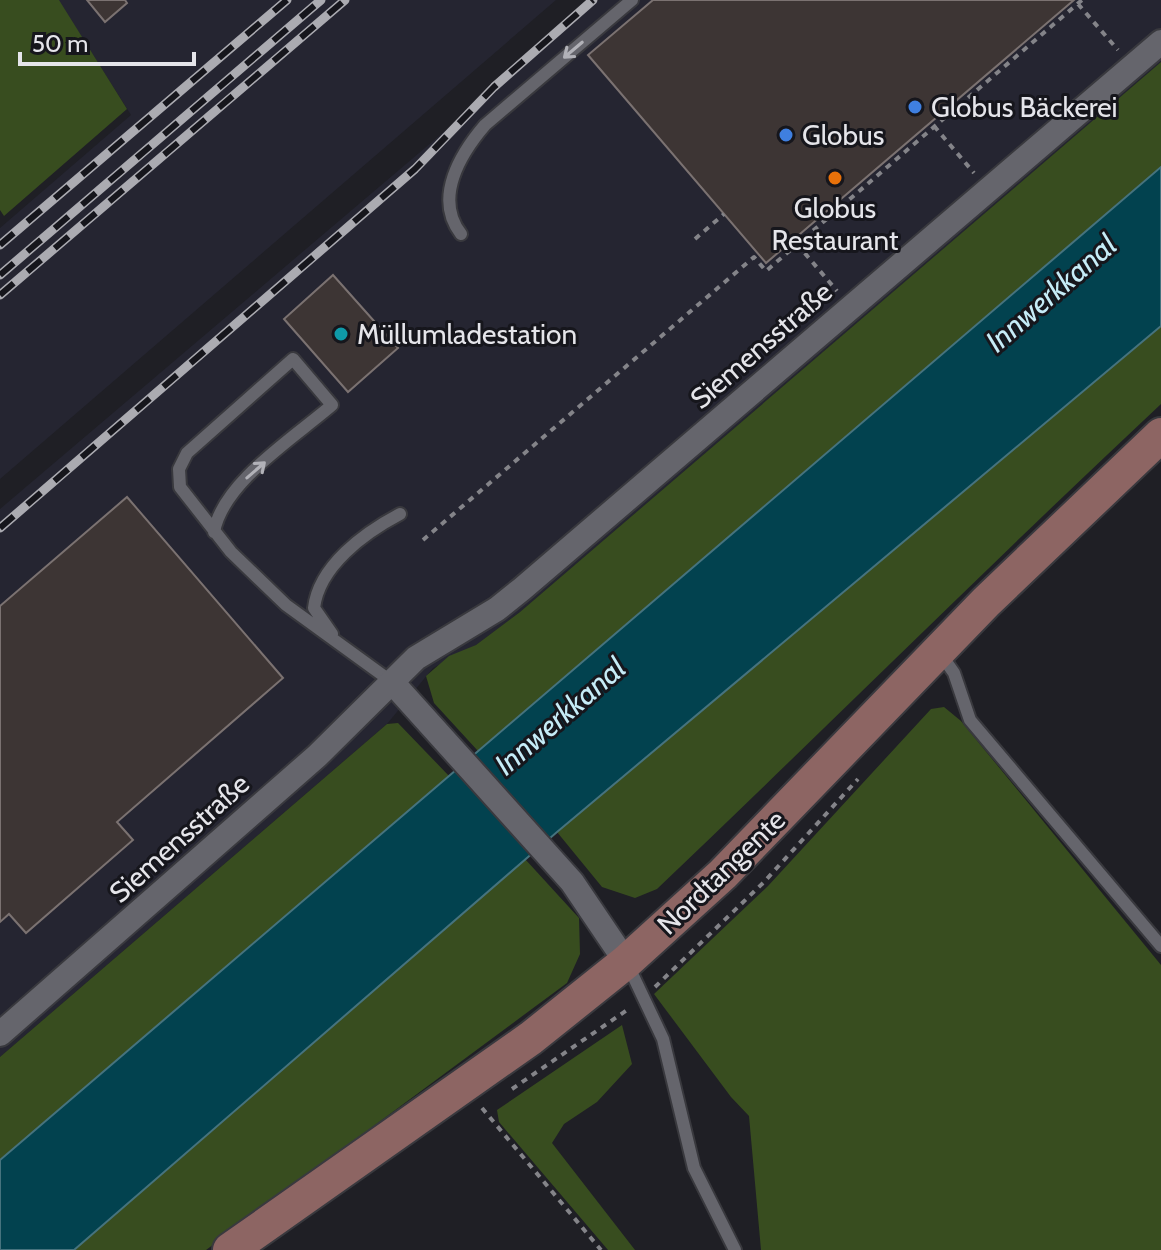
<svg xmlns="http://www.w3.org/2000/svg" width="1161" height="1250" viewBox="0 0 1161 1250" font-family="Cabin,sans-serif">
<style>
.built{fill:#252531}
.green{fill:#384d1f}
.water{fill:#02424f;stroke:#46737e;stroke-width:2}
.building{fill:#3d3534;stroke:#7b7271;stroke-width:2}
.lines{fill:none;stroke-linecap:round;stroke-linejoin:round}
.service-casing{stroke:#39393e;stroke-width:16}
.minor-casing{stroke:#39393e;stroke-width:28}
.secondary-casing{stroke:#39393e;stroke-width:38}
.path{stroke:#848489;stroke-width:4;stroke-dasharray:6 6;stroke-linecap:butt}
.service{stroke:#65656c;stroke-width:12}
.minor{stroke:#65656c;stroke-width:24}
.secondary{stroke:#8d6563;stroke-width:34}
.rail-casing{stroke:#ababb1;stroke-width:9}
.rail{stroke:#16161c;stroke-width:6;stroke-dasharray:18;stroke-linecap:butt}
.oneway{stroke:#b2b2b8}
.shop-dot{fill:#3f7fe0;stroke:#16161c;stroke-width:3}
.food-dot{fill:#e8710a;stroke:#16161c;stroke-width:3}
.culture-dot{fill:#0f9aa8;stroke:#16161c;stroke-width:3}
.labels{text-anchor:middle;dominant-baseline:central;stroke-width:6;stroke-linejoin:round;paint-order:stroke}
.poi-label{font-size:28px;fill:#e5e5ea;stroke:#16161c;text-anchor:start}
.street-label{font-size:28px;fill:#e5e5ea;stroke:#16161c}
.water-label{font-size:30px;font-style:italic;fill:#c6ecf7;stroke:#16161c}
</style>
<rect width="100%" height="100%" fill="#1f1f25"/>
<!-- built -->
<path class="built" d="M58,0H556L0,479V228L131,115Z
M599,0H1161V62L520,612L476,645L433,668L387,724L0,1057V509Z"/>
<!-- green -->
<path class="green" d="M0,0H59L127,109L4,216L0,210Z
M1161,62V167L478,751L434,703L426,676L449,656L476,645L520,612Z
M1161,326V404C990,564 826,728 657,889L635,898L602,887L557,832Z
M944,707L961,721L1161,965V1250H761L749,1116L731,1097L654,994L768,886L931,709Z
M398,723L450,777L0,1160V1057L387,724Z
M525,859L579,918L580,954L567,983L206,1250H74Z
M622,1025L632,1064L597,1102L564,1124L552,1143L635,1250H608L499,1122L497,1110Z"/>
<!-- water -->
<path class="water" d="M1161,167V326L557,832L74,1250H0V1160Z"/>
<!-- building -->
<path class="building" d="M87,0H125L127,3L105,22Z
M653,0H1074L766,263L588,55Z
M333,275L398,348L348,392L284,319Z
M127,497L283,678L117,822L133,840L26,933L9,914L0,922V606Z"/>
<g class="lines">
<defs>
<path id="service" d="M461,234C433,198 461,153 485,125L632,0
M214,532C223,482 294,438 332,405L293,359L187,453L179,469L180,487L231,552L286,605L392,682
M332,634L314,608C319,566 364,533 400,514
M940,653L954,673L970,720L1161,946
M627,963L663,1039L694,1168L735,1250"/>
<path id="minor" d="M392,682L572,882L626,962
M0,1034L317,756L416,658L497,609L522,589L1161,42"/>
<path id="secondary" d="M230,1250L531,1038L626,962L723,874L986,602L1161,435"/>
</defs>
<!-- service casing -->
<use href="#service" class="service-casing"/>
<!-- minor casing -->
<use href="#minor" class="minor-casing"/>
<!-- secondary casing -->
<use href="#secondary" class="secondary-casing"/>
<!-- path -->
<path class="path" d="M1078,4L1118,50
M934,126L974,173
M695,239L724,214
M797,244L837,291
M423,540L754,257L766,271L1082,0
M655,987L764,882L858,779
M512,1089L630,1008
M482,1108L601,1250"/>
<!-- service -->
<use href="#service" class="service"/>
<!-- minor -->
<use href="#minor" class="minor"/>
<!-- secondary -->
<use href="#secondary" class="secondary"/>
<defs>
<path id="rail" d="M0,245L287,0
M0,275L321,0
M0,295L345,0
M0,528L415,169L494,87L593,0"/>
</defs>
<!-- rail casing -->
<use href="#rail" class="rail-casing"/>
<!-- rail -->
<use href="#rail" class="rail"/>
</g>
<!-- one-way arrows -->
<defs><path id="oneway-shaft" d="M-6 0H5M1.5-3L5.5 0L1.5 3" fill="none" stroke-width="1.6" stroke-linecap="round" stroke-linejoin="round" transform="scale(2)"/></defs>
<g class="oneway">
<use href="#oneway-shaft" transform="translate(573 50) rotate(140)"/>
<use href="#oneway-shaft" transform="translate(256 470) rotate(-41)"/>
</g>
<!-- markers -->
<g class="shop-dot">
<circle cx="915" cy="107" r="8"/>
<circle cx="786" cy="135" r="8"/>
</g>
<circle class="food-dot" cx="835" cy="178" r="8"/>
<circle class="culture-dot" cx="341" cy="334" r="8"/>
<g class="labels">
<!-- poi labels -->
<g class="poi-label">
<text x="931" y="107">Globus Bäckerei</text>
<text x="802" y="135">Globus</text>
<text x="835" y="208" text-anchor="middle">Globus<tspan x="835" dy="32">Restaurant</tspan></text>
<text x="357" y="334">Müllumladestation</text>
</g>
<!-- street labels -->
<g class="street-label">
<text transform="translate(761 345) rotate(-41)">Siemensstraße</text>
<text transform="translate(179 838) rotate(-42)">Siemensstraße</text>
<text transform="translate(721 872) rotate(-44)">Nordtangente</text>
</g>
<!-- water labels -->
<g class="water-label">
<text transform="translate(1051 293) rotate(-41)">Innwerkkanal</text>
<text transform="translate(560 716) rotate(-41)">Innwerkkanal</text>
</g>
</g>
<!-- scale -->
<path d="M20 52v12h174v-12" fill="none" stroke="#e5e5ea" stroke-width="4"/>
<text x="32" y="52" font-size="24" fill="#e5e5ea" stroke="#16161c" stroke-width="6" paint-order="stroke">50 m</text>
</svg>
